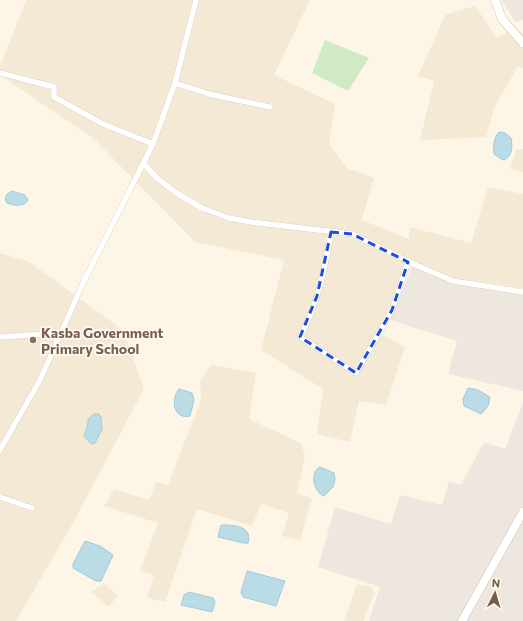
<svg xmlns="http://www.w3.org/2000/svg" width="523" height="621" viewBox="0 0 523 621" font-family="Commissioner,sans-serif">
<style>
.residential{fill:#f4e9d4}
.industrial{fill:#ede7e0}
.green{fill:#d0ebc4}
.water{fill:#badce7;stroke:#a0cbd9}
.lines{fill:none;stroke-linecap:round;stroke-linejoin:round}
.street-casing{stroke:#cfbeac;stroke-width:6}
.secondary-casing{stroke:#d2bfa9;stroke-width:9}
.street{stroke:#fff;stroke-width:5.5}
.secondary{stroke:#fff;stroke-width:8}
.marked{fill:none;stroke:#1d4ed8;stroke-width:3;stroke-dasharray:8 5;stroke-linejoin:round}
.education-dot{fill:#8d6e63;stroke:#fff9ed;stroke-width:1.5}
.labels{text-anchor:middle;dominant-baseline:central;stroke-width:3.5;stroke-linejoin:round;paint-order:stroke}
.education-label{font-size:14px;font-weight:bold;fill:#785e54;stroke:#fff9ed;text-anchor:start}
</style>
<rect width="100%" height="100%" fill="#fdf6e6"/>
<!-- residential -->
<path class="residential" d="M26,0H310L274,75L335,104L329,144L347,168L374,178L362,220L409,239L410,227L471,243L488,187L523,194V288L453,278L407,258L389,308L377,332L405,347L386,405L359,401L350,442L317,434L323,389L261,350L284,260L195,242L93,138L0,75V66Z
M475,6L497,37L516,29L523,34V69L518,66L495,106L486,137L420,140L434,81L418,76L445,15Z
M523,149V172L510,169L516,150Z
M0,253L28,261L123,330L144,389L73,523L16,621H0Z
M212,365L256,373L249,419L301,443L305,456L297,493L312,499L300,540L282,536L289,513L261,504L252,526L197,509L165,602L147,598L154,575L140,571L158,523L104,506L114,489L149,500L156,482L168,485L201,400L200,380Z
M104,584L118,595L109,607L91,592Z
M357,584L371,587L375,593L363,621H344Z"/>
<!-- industrial -->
<path class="industrial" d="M501,0H523V20L516,23Z
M412,266L454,283L523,295V391L448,374L457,341L390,320Z
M523,403V621H369L380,587L318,567L335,507L391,524L400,495L442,505L449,481L461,485L484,442L505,449Z"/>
<!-- green -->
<path class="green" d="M325,40L369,58L348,91L312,73Z"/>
<!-- water -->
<path class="water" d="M499,132L505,133L511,138C513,146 512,158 503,160L494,154C493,147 494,137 499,132Z
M12,191L25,195L28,200C24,207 14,206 7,203L5,199L7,194Z
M468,388L478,390L490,397L488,406L481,414L464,406L463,399Z
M179,389L192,393L194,400L190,416C174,420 170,400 179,389Z
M94,414H99L101,417L102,429L95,443L91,444L84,436L88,424V419Z
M320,467L334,473L335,479L333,487L324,496C314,493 309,472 320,467Z
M221,525C234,525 253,526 248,543H243L218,537Z
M85,541L100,546L113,555L101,581H96L73,568V564Z
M247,571L285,581L276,606L243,597L241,593Z
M189,592L213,598L215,602L212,612L181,605L184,595Z"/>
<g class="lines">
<defs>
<path id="street" d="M0,73L54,87V97L103,124L153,144
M175,83L209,94L270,107
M144,164L158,179L178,194L202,208L229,218L251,222L352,234L418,266L453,281L523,292
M331,232C325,268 318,304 300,337L356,373L392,310L408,262
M0,337L62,333
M0,450L40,380L84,281L153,144L175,83L196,0
M0,497L32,508"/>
<path id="secondary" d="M495,0L502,19L523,43
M462,621L523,512"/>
</defs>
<!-- street casing -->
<use href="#street" class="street-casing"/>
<!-- secondary casing -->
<use href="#secondary" class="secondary-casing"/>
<!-- street -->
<use href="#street" class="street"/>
<!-- secondary -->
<use href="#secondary" class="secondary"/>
</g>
<!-- marked area -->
<path class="marked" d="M331,232L352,234L408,262L392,310L356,373L300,337L317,296Z"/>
<!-- markers -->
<circle class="education-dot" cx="33" cy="340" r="4"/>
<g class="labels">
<!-- education labels -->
<g class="education-label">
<text x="41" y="332">Kasba Government<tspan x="41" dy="16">Primary School</tspan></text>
</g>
</g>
<!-- north arrow -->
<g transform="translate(495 593) rotate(5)" stroke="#fff9ed" stroke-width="3" paint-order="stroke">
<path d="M0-3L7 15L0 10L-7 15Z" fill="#775e4a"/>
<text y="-6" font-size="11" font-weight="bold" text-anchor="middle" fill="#775e4a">N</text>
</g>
</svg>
